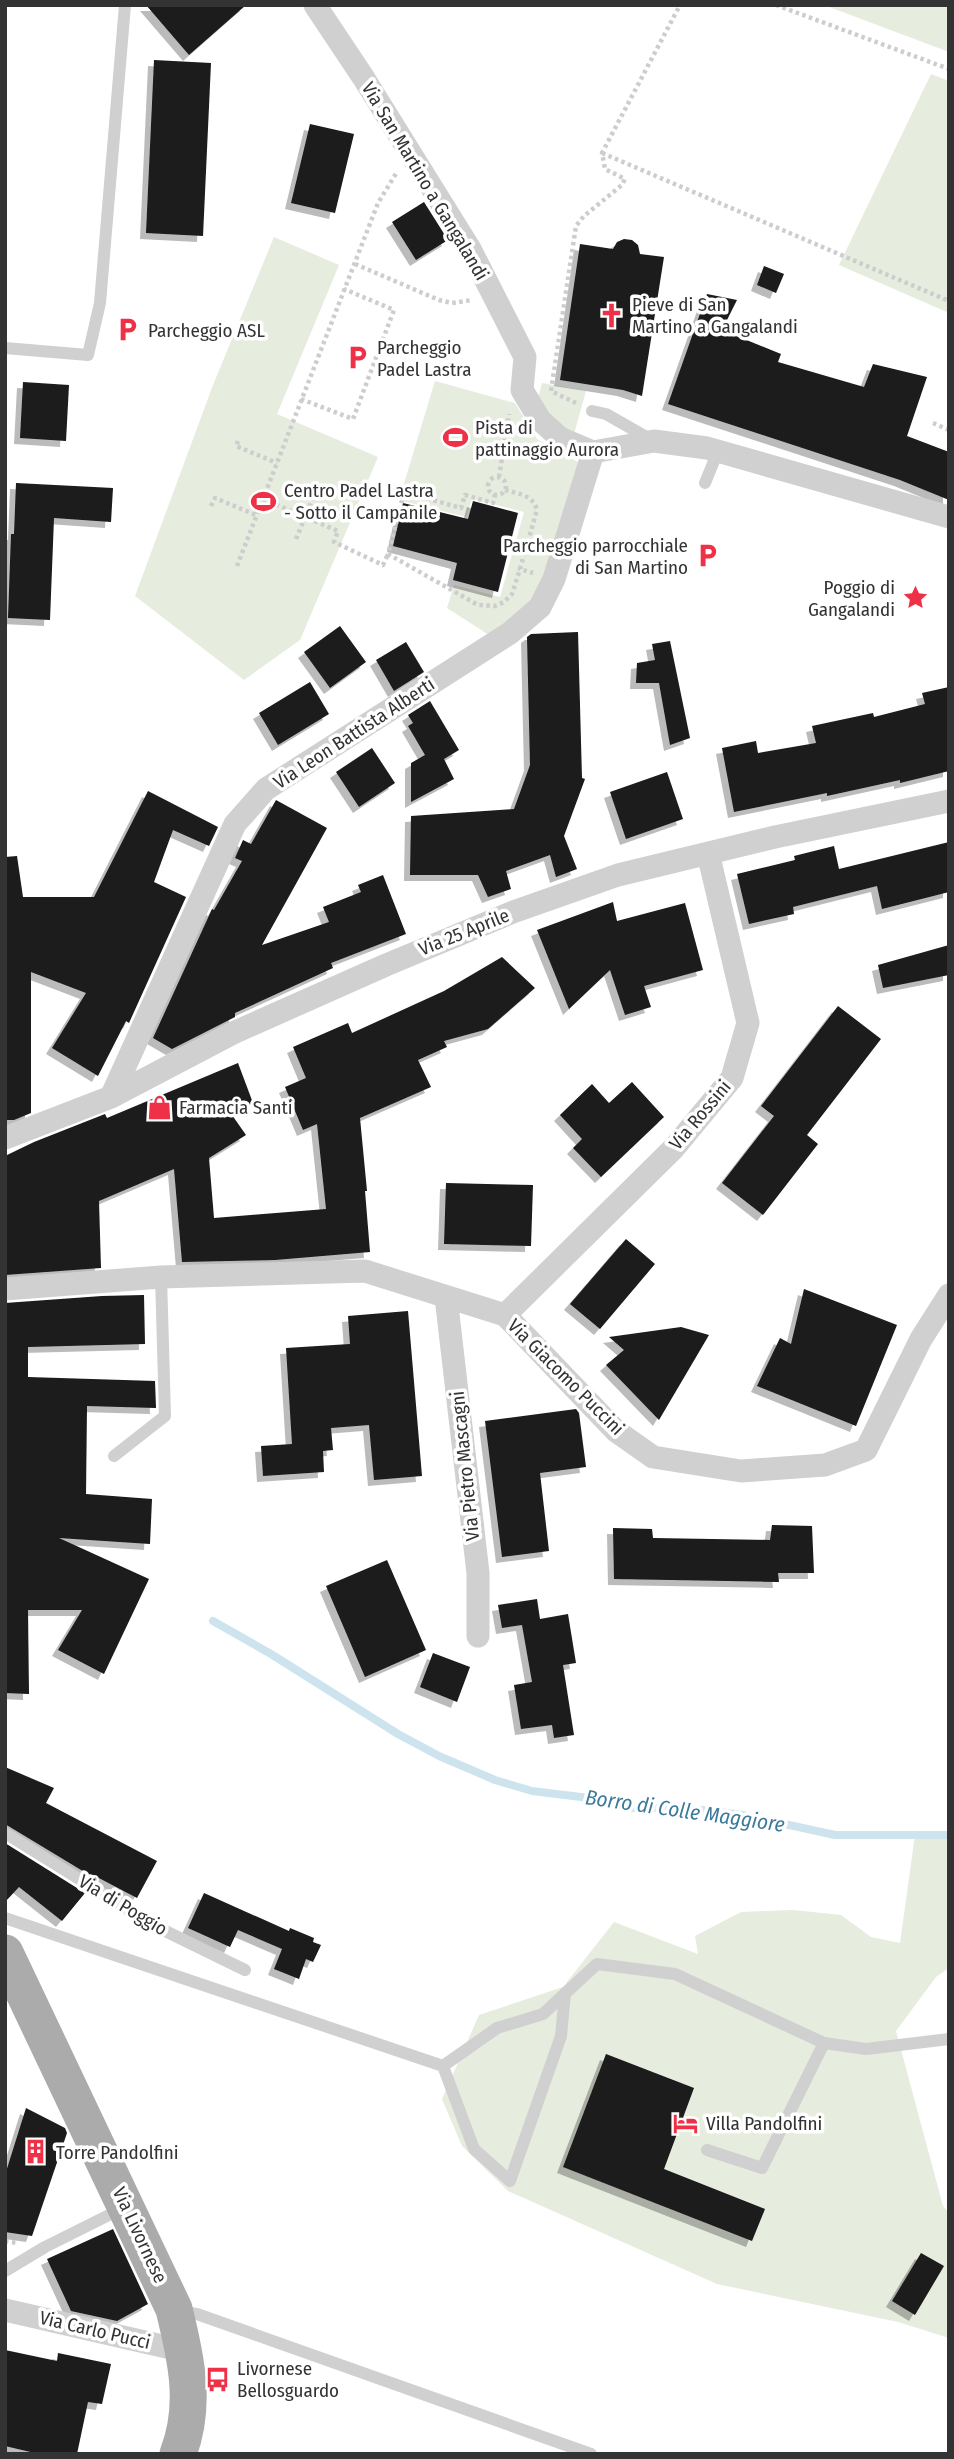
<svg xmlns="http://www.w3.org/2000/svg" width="954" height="2459" viewBox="0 0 954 2459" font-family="'Fira Sans Condensed',sans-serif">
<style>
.green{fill:#e6ecde}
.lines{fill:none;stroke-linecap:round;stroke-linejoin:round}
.stream{stroke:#cde4ef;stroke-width:8}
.building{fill:#1a1a1a;filter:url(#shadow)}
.path{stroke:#cdcdcd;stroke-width:4.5;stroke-dasharray:3.5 3.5;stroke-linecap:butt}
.lane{stroke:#d0d0d0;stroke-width:12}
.street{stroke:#d0d0d0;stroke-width:23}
.primary{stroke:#ababab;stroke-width:37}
.labels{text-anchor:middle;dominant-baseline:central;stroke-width:7;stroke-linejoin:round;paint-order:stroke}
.street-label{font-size:19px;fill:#333;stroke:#fff}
.poi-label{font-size:19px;fill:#333;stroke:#fff;text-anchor:start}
.water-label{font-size:21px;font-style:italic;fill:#3b7a9b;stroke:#fff}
</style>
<defs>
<filter id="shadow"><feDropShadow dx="-6" dy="6" stdDeviation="0" flood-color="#0004"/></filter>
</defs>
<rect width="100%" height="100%" fill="#fff"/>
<!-- green -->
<path class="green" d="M824,5H949V52Z
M931,74L949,81V313L839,265Z
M274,237L339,265L277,414L378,457L300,640L244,680L135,596L213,385Z
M435,381L515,403L537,439L578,462L541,585L532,605L489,635L447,608L454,585L500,597L524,512L472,499L466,517L399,500Z
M542,383L586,391L574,434L552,424L538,398Z
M915,1835L949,1839V1968L936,1977L896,2031L943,2206L949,2213V2338L898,2322L717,2284L508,2191L462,2146L442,2099L479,2015L563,1987L614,1922L698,1954L695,1936L741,1912L793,1910L841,1915L871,1937L900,1943Z"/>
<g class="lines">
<!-- stream -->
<path class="stream" d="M213,1621L271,1654L398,1734L439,1756L495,1780L532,1791L581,1797L633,1808H685L743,1815L835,1835H949"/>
</g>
<!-- building -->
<path class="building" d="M146,5H246L189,55Z
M154,60L211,63L203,236L146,233Z
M310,124L354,134L335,213L291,203Z
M424,202L448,240L416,260L392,222Z
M624,239L632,240L638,245L640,254L664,257L642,396L623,390L560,380L580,244L613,249L617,242Z
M764,266L784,274L776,293L757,285Z
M707,294L737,300L722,330L781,354L778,362L864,387L873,364L927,377L907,436L949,452V500L900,480L668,404Z
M23,382L69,385L66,441L20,438Z
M16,483L113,488L111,522L54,518L50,620L8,618L11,534H14Z
M473,501L518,513L498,592L453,580L457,563L393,546L403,503L468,519Z
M340,626L366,662L330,688L304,652Z
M578,632L582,778L585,779L564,836L577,869L556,877L550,855L506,871L511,889L488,897L478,875H410L411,816L514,809L530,765L527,637L531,634Z
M670,641L690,738L670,745L659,683H636L637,663L655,660L652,644Z
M406,642L424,672L394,691L376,660Z
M310,682L329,714L278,745L259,713Z
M949,687V771L900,783V780L827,796V793L734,812L722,748L756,741L758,753L816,743L812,726L873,713L874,717L925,704L922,693Z
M430,701L459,750L444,759L454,779L411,802V763L425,755L408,726L413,723L408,715Z
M372,748L395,783L359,807L336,772Z
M667,772L683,819L626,839L610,792Z
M148,791L218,827L209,846L173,830L154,882L186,897L129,1023L126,1021L98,1076L52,1048L86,993L31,972V1113L14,1120H5V857L17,856L23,897H94Z
M276,800L327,828L262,945L329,922L323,907L361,892L358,885L383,875L406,934L331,963L333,968L235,1013V1017L172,1049L153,1038L212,909L214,910L242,861L235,858L243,840L251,844Z
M949,842V892L882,909L877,886L793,907L794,914L749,924L737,874L795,860L794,856L834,846L839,869Z
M613,902L617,921L685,903L703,970L644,986L651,1007L625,1015L610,970L569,1009L537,930Z
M949,945V975L883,988L878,965Z
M502,957L535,988L488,1029L444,1041L447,1047L418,1060L431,1087L360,1118L367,1191H365L370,1252L275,1260L182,1262L174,1169L99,1201L101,1268L5,1275V1156L34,1142L105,1114L107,1118L238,1063L253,1103L232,1115L246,1135L209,1158L214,1218L326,1209L317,1124L303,1130L285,1087L306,1078L293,1047L348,1023L352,1033L444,991Z
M838,1006L881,1039L807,1135L818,1144L763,1215L722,1183L774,1116L761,1106Z
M632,1082L664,1117L601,1177L573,1148L582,1139L560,1115L592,1084L609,1103Z
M446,1183L533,1185L531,1246L444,1244Z
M626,1239L655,1264L600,1329L570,1304Z
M804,1289L897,1325L856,1426L757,1386L780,1338L791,1344Z
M144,1295L145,1344L28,1347V1377L155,1381L156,1408L87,1406L86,1494L152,1499L150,1544L59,1538L149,1579L104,1674L58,1650L82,1610H28L29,1694L5,1693V1303L102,1296Z
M408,1311L422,1476L374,1480L369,1425L331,1428L333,1450L323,1451L324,1472L263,1476L261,1446L292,1444L286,1348L350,1344L348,1316Z
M681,1327L709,1335L659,1420L606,1365L624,1350L609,1337Z
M576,1409L579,1413L586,1467L540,1473L549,1551L502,1557L485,1421Z
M772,1525L812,1526L814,1573H778L779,1582L614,1579L613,1528L652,1529L653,1538L770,1540Z
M387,1560L426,1650L365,1677L326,1586Z
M537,1599L540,1619L568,1614L576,1663L563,1665L574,1735L554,1738L552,1725L521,1729L514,1685L532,1682L522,1625L502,1628L498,1605Z
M433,1653L470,1667L457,1702L420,1687Z
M5,1767L54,1788L46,1803L157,1861L137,1898L97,1877L96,1879L5,1824Z
M5,1843L85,1893L62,1921L19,1887L5,1902Z
M204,1893L289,1931L290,1928L314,1938L313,1942L321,1945L313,1962L306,1959L299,1979L274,1969L282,1949L238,1930L230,1947L188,1928Z
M606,2054L694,2088L664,2169L765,2209L752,2241L563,2167Z
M26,2108L65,2128L67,2133L32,2236L5,2232V2175Z
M113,2229L148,2304L117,2321L71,2311L47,2259Z
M921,2253L944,2266L915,2315L892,2301Z
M5,2350L57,2361L58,2353L111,2364L102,2404L88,2402L77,2454H39L5,2446Z"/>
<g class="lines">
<!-- path -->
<path class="path" d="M776,5L949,69
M602,153L949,301
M355,264L439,300L452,303L472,300
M301,399L353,419L394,310L344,289
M576,403L551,391L576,226L584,216L622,185L625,179L605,169L602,153L680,5
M933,423L949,430
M238,441L236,446L277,463
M499,477L509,414
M488 486a9 9 0 1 1 18 0a9 9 0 1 1-18 0Z
M505,490C519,494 533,495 537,510L520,569L533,573
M495,494L493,503L465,495L461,508L404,492L388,554L478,605L495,606L504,602L512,594L520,569
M263,499L338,531L334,542L383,565L388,554
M211,506L215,498L256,515
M296,539L315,493
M237,566L378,203L397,172
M5,2241L17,2243"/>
<!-- lane -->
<path class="lane" d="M5,348L88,355L100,303L125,5
M592,411L606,414L650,439
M705,483L718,451
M114,1456L165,1416L161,1277
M5,1833L153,1925L245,1970
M5,1918L443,2066L497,2028L543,2014L597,1964L675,1974L824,2043L866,2049L949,2039
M443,2066L474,2149L510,2181L561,2036L565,1993
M707,2150L762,2168L824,2043
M5,2271L45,2247L123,2208
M178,2310L197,2314L591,2454"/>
<!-- street -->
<path class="street" d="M315,5L363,77L470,249L525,357L522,390L540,420L560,438L593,452
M593,452L654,441L707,448L949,517
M111,1097L235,824L266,789L510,633L540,607L554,579L593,452
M5,1138L111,1097L233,1033L386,965L513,912L618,875L775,837L949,801
M5,1289L161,1277L365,1271L505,1315L616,1431L653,1457L741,1471L825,1465L866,1450L921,1339L949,1295
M446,1297L478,1573V1636
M505,1315L674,1148L732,1078L748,1023L708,853
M5,2310L184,2351"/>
<!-- primary -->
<path class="primary" d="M5,1953L174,2309C186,2358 197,2405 178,2454"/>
</g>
<!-- icons -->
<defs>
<symbol id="church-bare" viewBox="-9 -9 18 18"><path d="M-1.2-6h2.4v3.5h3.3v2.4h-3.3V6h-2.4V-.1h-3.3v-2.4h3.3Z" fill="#ee3147" stroke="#fff" stroke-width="2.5" paint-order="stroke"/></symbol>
<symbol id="parking-bare" viewBox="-9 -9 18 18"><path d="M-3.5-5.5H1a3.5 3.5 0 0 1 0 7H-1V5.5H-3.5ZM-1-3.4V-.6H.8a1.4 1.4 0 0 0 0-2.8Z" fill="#ee3147" stroke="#fff" stroke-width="2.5" paint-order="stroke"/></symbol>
<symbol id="stadium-bare" viewBox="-9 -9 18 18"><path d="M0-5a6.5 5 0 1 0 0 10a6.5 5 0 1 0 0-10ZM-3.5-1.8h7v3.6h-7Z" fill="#ee3147" stroke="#fff" stroke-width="2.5" paint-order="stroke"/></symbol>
<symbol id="sight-bare" viewBox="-9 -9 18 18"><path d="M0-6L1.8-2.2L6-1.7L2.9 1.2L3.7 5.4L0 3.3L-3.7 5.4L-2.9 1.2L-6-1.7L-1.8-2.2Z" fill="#ee3147" stroke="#fff" stroke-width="2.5" paint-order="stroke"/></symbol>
<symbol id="shop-bare" viewBox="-9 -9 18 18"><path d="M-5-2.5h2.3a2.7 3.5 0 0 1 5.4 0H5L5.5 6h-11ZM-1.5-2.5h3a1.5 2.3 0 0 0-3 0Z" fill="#ee3147" stroke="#fff" stroke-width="2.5" paint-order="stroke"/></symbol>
<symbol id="hotel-bare" viewBox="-9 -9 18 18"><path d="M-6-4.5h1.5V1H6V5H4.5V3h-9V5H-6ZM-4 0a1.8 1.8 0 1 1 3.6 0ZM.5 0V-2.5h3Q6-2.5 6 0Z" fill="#ee3147" stroke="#fff" stroke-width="2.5" paint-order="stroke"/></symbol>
<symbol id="building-bare" viewBox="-9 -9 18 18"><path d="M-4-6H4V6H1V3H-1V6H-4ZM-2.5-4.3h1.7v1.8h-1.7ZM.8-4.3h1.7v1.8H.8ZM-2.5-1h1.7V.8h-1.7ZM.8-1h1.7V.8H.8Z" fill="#ee3147" stroke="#fff" stroke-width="2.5" paint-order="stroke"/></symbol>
<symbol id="bus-bare" viewBox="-9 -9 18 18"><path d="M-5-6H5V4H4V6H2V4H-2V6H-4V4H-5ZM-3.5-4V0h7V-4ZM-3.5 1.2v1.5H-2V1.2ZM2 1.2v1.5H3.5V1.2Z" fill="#ee3147" stroke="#fff" stroke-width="2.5" paint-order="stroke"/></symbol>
</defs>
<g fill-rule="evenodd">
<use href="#church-bare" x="594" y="298" width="35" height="35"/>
<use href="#parking-bare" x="110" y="312" width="35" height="35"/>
<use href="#parking-bare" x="340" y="340" width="35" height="35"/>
<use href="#stadium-bare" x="438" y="420" width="35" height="35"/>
<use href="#stadium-bare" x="246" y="484" width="35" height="35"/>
<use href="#parking-bare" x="690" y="538" width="35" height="35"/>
<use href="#sight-bare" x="898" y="580" width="35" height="35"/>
<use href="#shop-bare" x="142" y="1090" width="35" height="35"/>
<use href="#hotel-bare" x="668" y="2106" width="35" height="35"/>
<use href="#building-bare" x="18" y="2134" width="35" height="35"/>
<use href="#bus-bare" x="200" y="2362" width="35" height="35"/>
</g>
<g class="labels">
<!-- street labels -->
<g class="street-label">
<text transform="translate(425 181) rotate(59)">Via San Martino a Gangalandi</text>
<text transform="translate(354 733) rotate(-33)">Via Leon Battista Alberti</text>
<text transform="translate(464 932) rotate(-22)">Via 25 Aprile</text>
<text transform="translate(700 1115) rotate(-50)">Via Rossini</text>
<text transform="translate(566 1377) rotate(45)">Via Giacomo Puccini</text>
<text transform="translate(465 1466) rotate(-96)">Via Pietro Mascagni</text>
<text transform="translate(123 1905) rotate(31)">Via di Poggio</text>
<text transform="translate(140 2235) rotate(65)">Via Livornese</text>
<text transform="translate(95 2330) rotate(13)">Via Carlo Pucci</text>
</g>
<!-- poi labels -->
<g class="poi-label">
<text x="632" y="304">Pieve di San<tspan x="632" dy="22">Martino a Gangalandi</tspan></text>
<text x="148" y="330">Parcheggio ASL</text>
<text x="377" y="347">Parcheggio<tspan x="377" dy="22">Padel Lastra</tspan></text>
<text x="475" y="427">Pista di<tspan x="475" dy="22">pattinaggio Aurora</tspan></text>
<text x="284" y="490">Centro Padel Lastra<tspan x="284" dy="22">- Sotto il Campanile</tspan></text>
<text x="688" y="545" text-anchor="end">Parcheggio parrocchiale<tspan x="688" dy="22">di San Martino</tspan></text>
<text x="895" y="587" text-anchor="end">Poggio di<tspan x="895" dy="22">Gangalandi</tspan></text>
<text x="179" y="1107">Farmacia Santi</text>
<text x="706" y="2123">Villa Pandolfini</text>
<text x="56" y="2152">Torre Pandolfini</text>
<text x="237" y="2368">Livornese<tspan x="237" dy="22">Bellosguardo</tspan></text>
</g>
<!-- water labels -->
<g class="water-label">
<text transform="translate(685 1811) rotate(8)">Borro di Colle Maggiore</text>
</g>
</g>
<!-- border -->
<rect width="954" height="2459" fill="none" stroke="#333333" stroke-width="14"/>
</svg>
